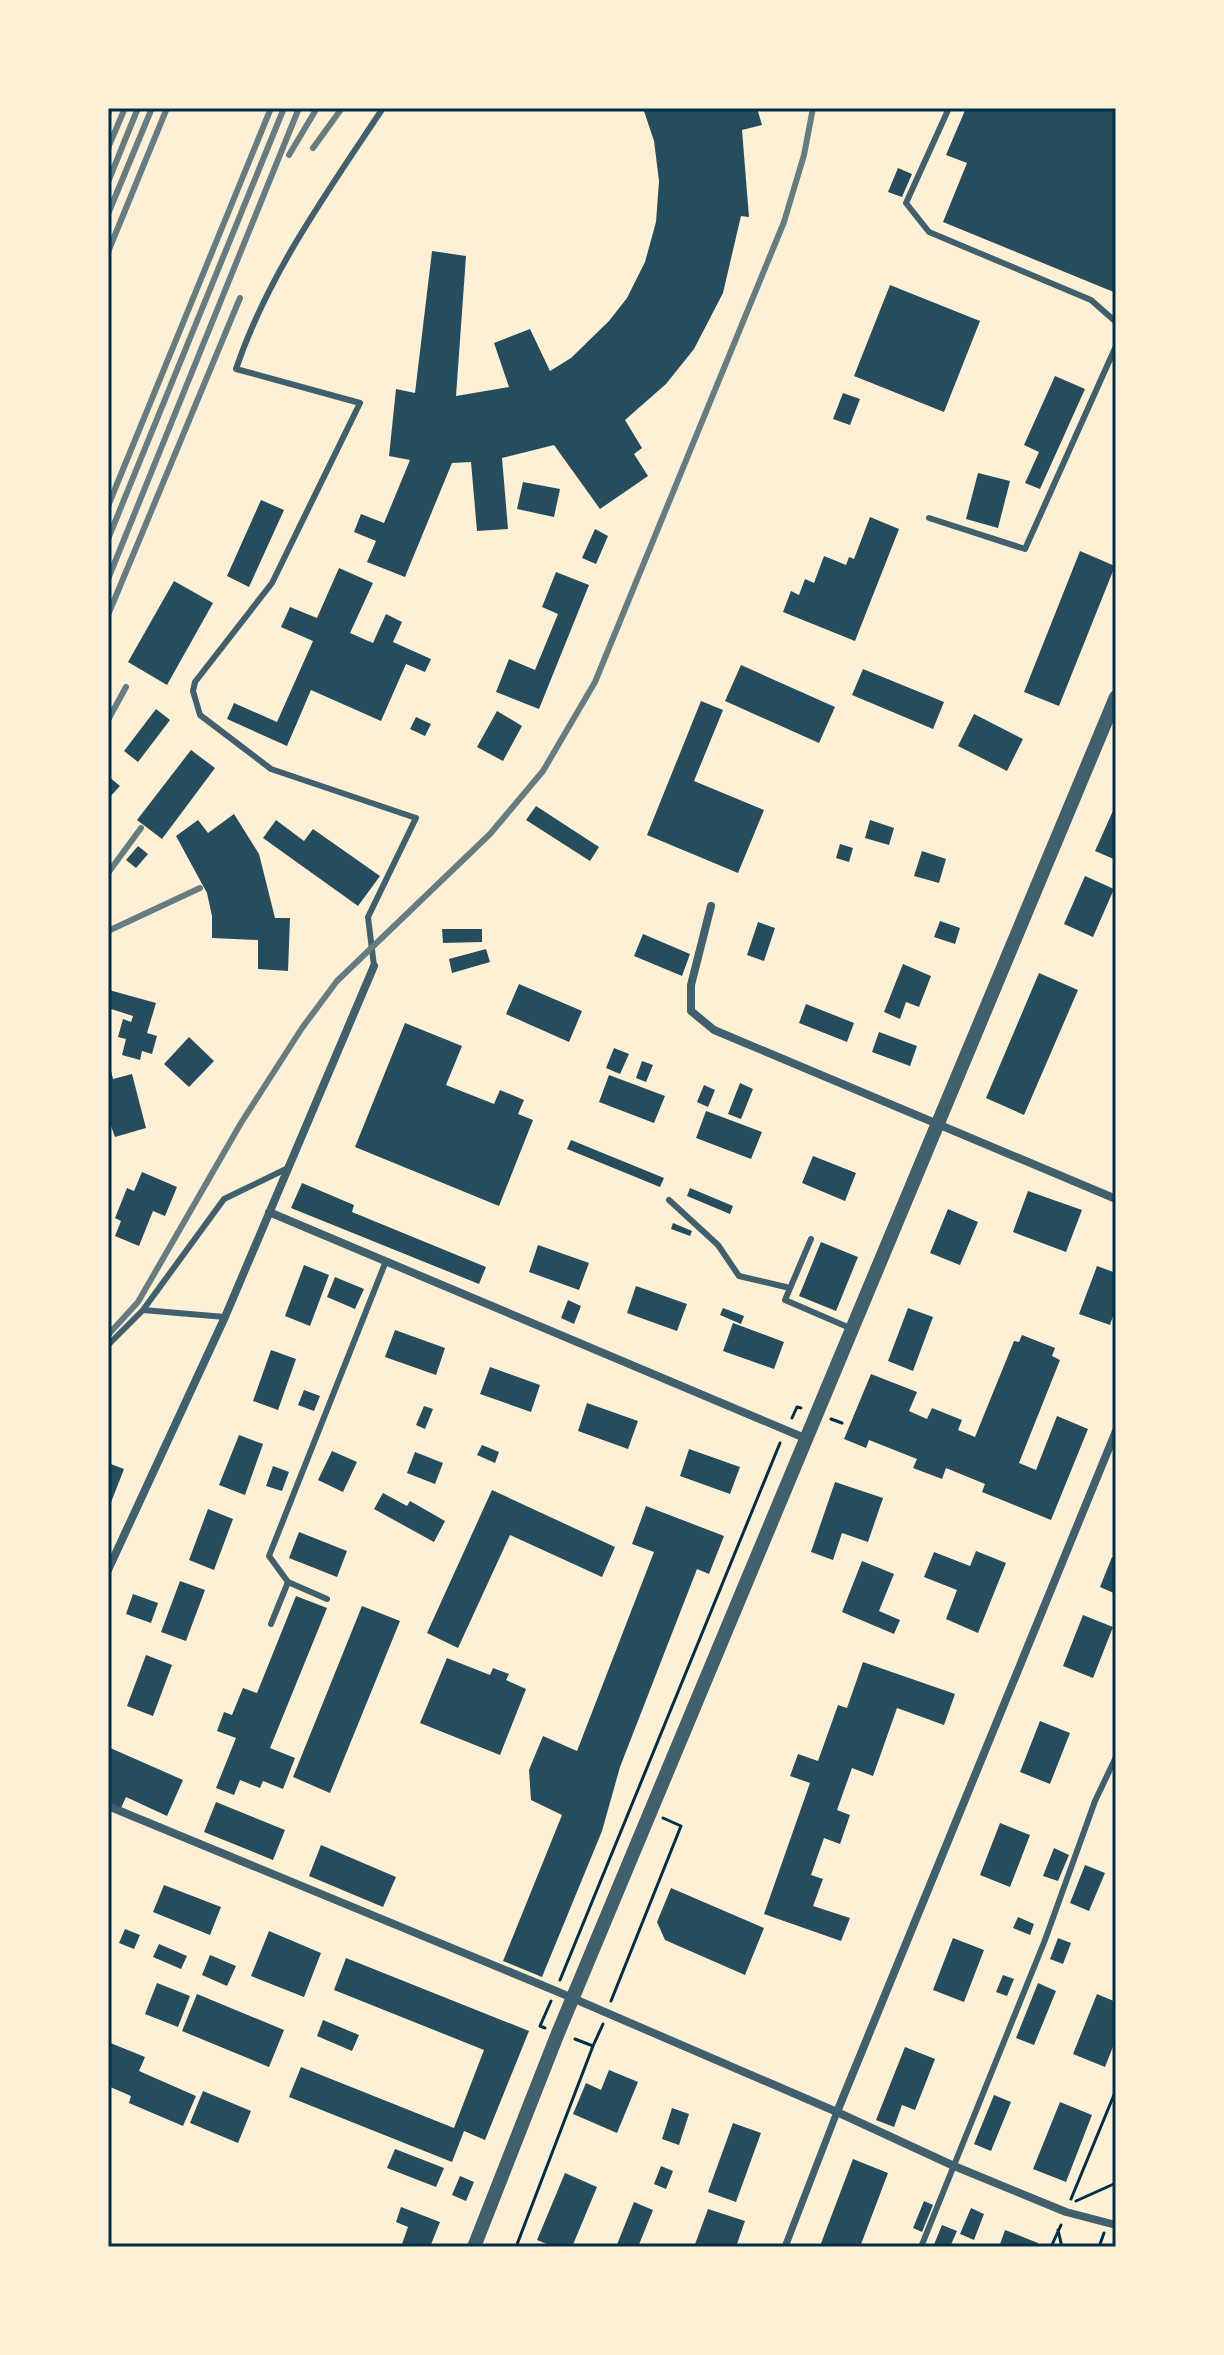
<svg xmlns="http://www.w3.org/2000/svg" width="1224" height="2355" viewBox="0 0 1224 2355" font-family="'Alegreya Sans',sans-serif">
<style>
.building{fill:#264d5e}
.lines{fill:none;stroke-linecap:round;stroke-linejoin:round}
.path{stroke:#003049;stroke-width:3}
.service{stroke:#3f606c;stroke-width:6}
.pedestrian{stroke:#3f606c;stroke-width:7}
.minor{stroke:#3f606c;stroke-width:8}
.tertiary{stroke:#3f606c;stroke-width:14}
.rail{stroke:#657d81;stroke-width:6}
.neatline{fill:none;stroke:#003049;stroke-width:3}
</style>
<rect width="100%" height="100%" fill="#fdf0d5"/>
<!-- building -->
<path class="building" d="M643,108H757L762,125L742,130L749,217L741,216L723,293L694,349L666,384L625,420L642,448L634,454L648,476L600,509L554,445L502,458L508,529L477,531L471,462L452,463L405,577L367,562L376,541L354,532L361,514L384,523L410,460L389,456L396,389L415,393L432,251L466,256L456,396L509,387L494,343L530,329L550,371L571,358L609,321L627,298L645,262L656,222L659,181L654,141Z
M966,108H1116V293L943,222L967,163L946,155Z
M898,168L912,174L902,197L888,192Z
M890,285L980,321L944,412L854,376Z
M1055,376L1085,389L1040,489L1025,483L1039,452L1024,445Z
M843,393L860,399L850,425L833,419Z
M978,473L1010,481L998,528L966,519Z
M523,482L560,489L554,517L517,509Z
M261,500L284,510L249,587L227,576Z
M870,517L899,529L855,641L783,612L791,591L799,595L805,579L814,583L824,556L846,565L849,557L854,559Z
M595,529L608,536L596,564L582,558Z
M1080,551L1115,566L1059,706L1024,692Z
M339,568L373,583L350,633L373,643L386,614L402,622L393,642L431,659L425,672L406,664L381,721L311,690L287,746L227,719L234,703L277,722L313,641L281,627L290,607L317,618Z
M556,572L589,585L539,709L496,692L509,659L535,670L558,614L542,607Z
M174,581L213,603L167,685L128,662Z
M741,665L835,707L819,743L725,701Z
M863,669L944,702L933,729L852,695Z
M701,701L723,710L694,781L764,810L738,873L647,835Z
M156,709L170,720L138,762L124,751Z
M497,711L522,726L503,761L477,747Z
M974,714L1023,739L1007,771L958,746Z
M416,717L431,724L425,736L410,729Z
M191,750L215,768L162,839L137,820Z
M108,776L120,786L108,799Z
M1116,804V860L1095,851Z
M536,806L599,847L590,861L526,820Z
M234,814L259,854L275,918H290L288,971L258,969V940L212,938V916L207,893L176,836L198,820L208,833Z
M276,820L304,841L313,829L380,876L358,906L263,838Z
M870,820L894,828L889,845L865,838Z
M840,844L853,848L849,862L836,858Z
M138,846L148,854L136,868L126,860Z
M922,851L946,859L939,883L914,876Z
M1085,876L1114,889L1093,937L1064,924Z
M940,921L960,928L955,944L934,937Z
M758,922L775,928L764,961L747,955Z
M442,929H482V942L443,943Z
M643,934L690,954L682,976L634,956Z
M486,949L490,962L452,973L449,959Z
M903,964L931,976L919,1007L906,1002L900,1019L884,1012Z
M1039,973L1078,990L1024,1115L986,1098Z
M519,984L582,1011L569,1042L506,1014Z
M109,990L156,1003L147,1033L157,1036L152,1054L142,1051L140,1060L122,1055L126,1039L118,1037L123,1019L131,1022L133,1016L108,1008Z
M806,1004L854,1023L847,1042L799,1023Z
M405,1023L462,1046L446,1085L494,1104L500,1090L524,1100L518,1114L533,1120L499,1206L355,1147Z
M879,1032L917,1046L910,1066L872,1052Z
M189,1037L214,1061L189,1087L164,1064Z
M614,1048L629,1054L620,1074L606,1068Z
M642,1061L653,1065L646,1082L636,1078Z
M109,1062L113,1079L132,1074L146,1128L115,1137L108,1118Z
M609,1075L665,1096L654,1123L599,1102Z
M740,1083L753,1089L741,1119L728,1114Z
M704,1085L715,1090L708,1107L697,1102Z
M706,1111L762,1132L751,1159L696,1138Z
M571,1140L664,1178L660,1187L567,1149Z
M813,1156L856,1173L845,1201L802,1183Z
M142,1172L177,1187L165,1216L153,1211L139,1246L115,1236L121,1221L115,1218L127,1188L134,1191Z
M302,1183L354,1205L352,1212L486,1267L479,1284L291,1208Z
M690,1188L733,1206L730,1214L687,1196Z
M1028,1191L1082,1210L1066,1252L1013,1232Z
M948,1209L978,1222L960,1265L930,1253Z
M673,1223L692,1231L690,1236L671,1229Z
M821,1242L858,1257L836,1311L799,1296Z
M538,1245L589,1263L579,1290L529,1272Z
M304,1265L329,1275L310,1326L285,1316Z
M1097,1266L1116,1273V1307L1110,1325L1079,1314Z
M335,1277L364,1289L355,1309L327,1297Z
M636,1286L687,1304L677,1331L627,1313Z
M568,1300L581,1306L574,1324L561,1318Z
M723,1308L744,1316L741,1324L720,1315Z
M908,1308L933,1317L913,1371L888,1361Z
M733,1323L784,1342L774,1369L723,1351Z
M395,1330L445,1348L436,1375L385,1357Z
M1022,1335L1055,1348L1052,1356L1060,1360L1019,1463L1036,1470L1057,1416L1088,1429L1051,1520L982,1492L985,1484L946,1468L942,1479L913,1468L917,1459L869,1440L866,1448L844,1439L871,1374L917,1392L909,1411L927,1419L932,1408L962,1420L958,1430L975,1437L1014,1341L1019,1342Z
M271,1350L296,1359L278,1410L253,1401Z
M490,1367L540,1385L531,1412L480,1394Z
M304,1390L320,1396L314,1411L298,1405Z
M587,1403L638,1421L628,1449L578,1431Z
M424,1406L433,1409L425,1429L416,1425Z
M239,1435L263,1444L245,1495L219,1485Z
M482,1445L499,1452L495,1463L477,1455Z
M689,1449L740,1467L730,1494L680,1476Z
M332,1451L357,1462L343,1492L318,1480Z
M415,1452L443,1463L435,1484L407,1473Z
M108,1463L124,1469L108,1510Z
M273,1466L289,1472L282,1491L266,1486Z
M835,1482L883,1498L868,1542L842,1533L833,1560L811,1552Z
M492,1490L615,1547L602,1577L510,1535L458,1648L427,1633Z
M383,1493L407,1506L410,1501L445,1521L434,1542L374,1509Z
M646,1506L724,1536L709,1574L697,1569L620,1767L602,1831L542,1977L503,1961L562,1815L531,1800L529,1770L543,1736L577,1751L654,1552L632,1544Z
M208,1509L233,1519L214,1570L189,1560Z
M299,1532L347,1551L337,1577L289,1558Z
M976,1551L1006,1563L978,1633L946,1619L957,1590L924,1577L934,1552L970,1566Z
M1112,1557L1116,1558V1594L1100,1587Z
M862,1561L894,1574L879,1611L900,1620L894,1634L842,1612Z
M180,1581L205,1590L186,1641L161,1632Z
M133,1594L158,1603L151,1623L126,1614Z
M296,1596L327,1608L270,1748L295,1758L283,1789L263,1781L260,1788L240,1780L234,1795L216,1788L236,1738L217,1731L224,1712L232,1715L243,1688L257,1693Z
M362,1606L400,1621L330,1793L293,1777Z
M1083,1615L1113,1627L1093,1678L1063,1666Z
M146,1655L172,1665L153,1716L127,1706Z
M447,1658L490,1675L493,1668L509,1674L506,1680L526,1689L500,1755L420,1723Z
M863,1662L955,1694L944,1725L897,1708L873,1776L852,1768L837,1810L850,1815L840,1844L824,1838L811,1875L823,1879L813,1906L850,1918L841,1941L764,1914L810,1783L790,1776L798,1754L818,1761L838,1705L847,1708Z
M1040,1721L1070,1733L1050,1784L1020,1772Z
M108,1747L183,1780L167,1816L126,1797L121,1808L108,1803Z
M216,1802L285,1830L273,1860L204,1832Z
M1000,1823L1030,1835L1010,1887L980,1875Z
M321,1845L396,1877L383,1907L309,1876Z
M1054,1848L1069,1855L1058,1881L1043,1876Z
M1085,1865L1105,1873L1089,1911L1070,1903Z
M164,1885L221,1907L210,1935L153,1912Z
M671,1888L764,1928L745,1975L665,1940L657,1922Z
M1018,1917L1034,1924L1030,1935L1013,1928Z
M125,1929L140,1935L134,1949L119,1943Z
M269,1931L321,1953L304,1997L251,1976Z
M953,1938L984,1950L964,2002L933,1990Z
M1058,1938L1071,1943L1063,1964L1050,1959Z
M159,1944L187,1956L181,1969L153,1957Z
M210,1955L236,1966L227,1986L202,1975Z
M346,1958L529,2031L485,2140L464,2131L452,2162L289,2097L301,2067L454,2128L484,2050L334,1990Z
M1003,1975L1014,1979L1007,1996L996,1992Z
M157,1983L190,1996L178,2027L145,2014Z
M1038,1983L1056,1991L1034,2045L1016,2038Z
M197,1994L284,2030L269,2067L182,2031Z
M1097,1994L1116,2002V2039L1105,2067L1073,2054Z
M323,2020L359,2035L352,2051L317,2036Z
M108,2042L145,2057L139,2071L196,2096L183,2126L129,2103L131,2096L108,2086Z
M905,2047L935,2059L915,2110L902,2105L894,2127L876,2120Z
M609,2070L638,2082L617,2133L573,2114L586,2083L601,2090Z
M203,2091L251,2111L238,2143L190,2123Z
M994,2095L1011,2102L991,2151L974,2144Z
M1060,2102L1092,2115L1066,2182L1033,2169Z
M672,2108L689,2114L679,2145L662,2139Z
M733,2123L761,2133L736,2202L708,2192Z
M395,2149L444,2168L436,2187L387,2168Z
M853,2159L888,2173L860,2247H823L820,2246Z
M661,2166L673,2171L666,2189L654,2184Z
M565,2173L597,2187L572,2247H554L537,2240Z
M460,2176L474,2182L466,2201L452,2195Z
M924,2201L933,2205L922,2232L913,2228Z
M634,2202L653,2210L638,2247H616Z
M401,2207L440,2222L430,2247H401L408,2227L396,2222Z
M971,2208L984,2214L974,2240L960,2234Z
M708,2209L745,2221L736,2247H694Z
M942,2225L957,2231L950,2247H933Z
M1005,2230L1038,2243L1036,2247H999Z"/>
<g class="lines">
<!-- path -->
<path class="path" d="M792,1418L797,1407L801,1408
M831,1419L842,1423
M560,1980L780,1443
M611,2001L681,1826L663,1818
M545,2028L540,2026L551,2001
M575,2039L593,2046L603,2024
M1071,2199L1116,2090
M1076,2201L1116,2183
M1058,2230L1062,2247
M516,2247L593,2046
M1051,2247L1061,2225
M1099,2247L1104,2233"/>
<!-- service -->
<path class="service" d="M949,108L906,203L929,232L1091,300L1116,322
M929,518L1025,549L1116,346
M374,966L368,917L416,818L271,769L200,715L193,691L195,682L272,583L360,403L236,369C268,274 328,191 383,108
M669,1200L718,1245L739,1276L790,1288
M811,1239L785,1300L850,1328
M143,1310L225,1317
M108,1345L143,1310L224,1199L288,1168
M288,1582L327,1599
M271,1624L288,1582L269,1556L386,1261
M921,2247L1045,1940L1095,1801L1116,1757"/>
<!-- pedestrian -->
<path class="pedestrian" d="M785,2247L837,2112"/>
<!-- minor -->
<path class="minor" d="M711,906L691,985V1011L714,1030L1116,1199
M269,1212L807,1439
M108,1570L225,1317L374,966
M108,1806L556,1991L837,2112L954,2166L1066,2212L1116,2225
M837,2112L1116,1431"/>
<!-- tertiary -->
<path class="tertiary" d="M474,2247L558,2033L1116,697"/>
<!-- rail -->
<path class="rail" d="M108,114L110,108
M108,148L125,108
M313,148L342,108
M289,155L317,108
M108,182L138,108
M108,214L152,108
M108,252L167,108
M108,506L271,108
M108,539L284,108
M108,579L299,108
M108,615L240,298
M108,720L126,687
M108,873L141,828
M108,931L200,888
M108,1335L138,1302L241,1123L302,1028L337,981L490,834L543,771L595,682L784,222L804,155L813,108"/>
</g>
<!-- border -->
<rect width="1224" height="2355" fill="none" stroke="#fdf0d5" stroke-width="220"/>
<rect x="110" y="110" width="1004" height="2135" class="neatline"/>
</svg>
